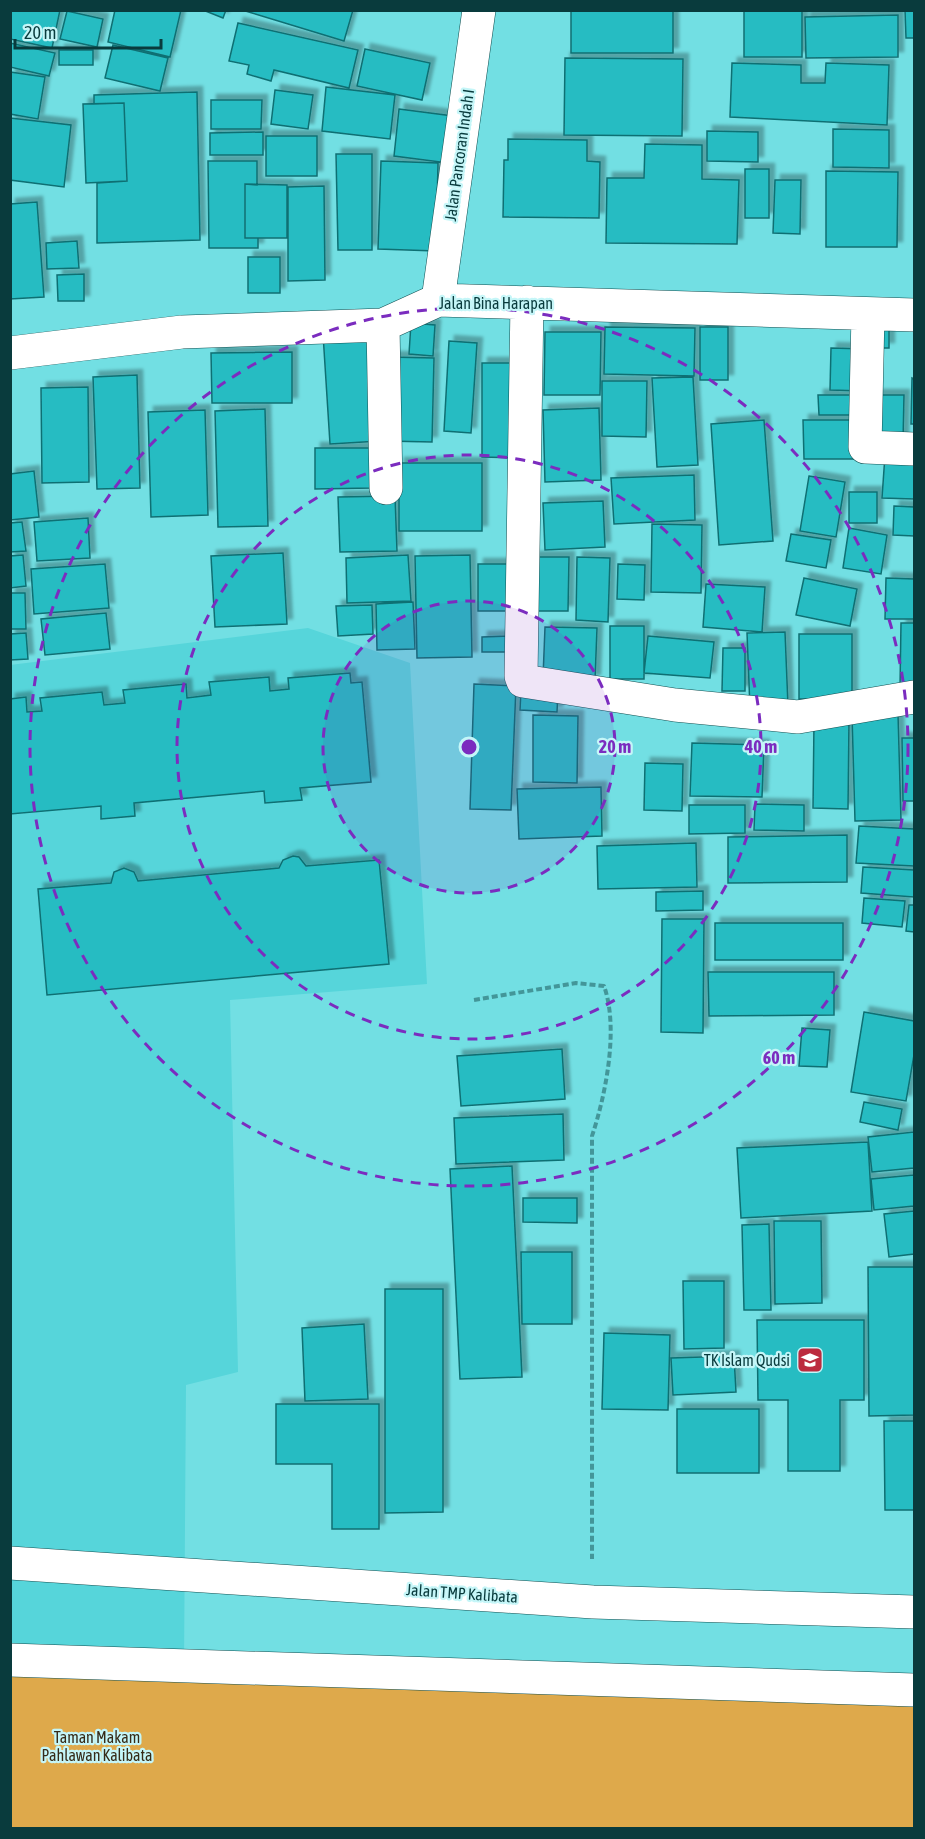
<svg xmlns="http://www.w3.org/2000/svg" width="925" height="1839" viewBox="0 0 925 1839" font-family="'Asap Condensed',sans-serif">
<style>
.built{fill:#56d5da}
.green{fill:#dea94b}
.building{fill:#28bcc2;stroke:#106f73;stroke-width:1.5;filter:url(#shadow)}
.lines{fill:none;stroke-linecap:round;stroke-linejoin:round}
.street-casing{stroke:#115052;stroke-width:34}
.primary-casing{stroke:#115052;stroke-width:34}
.path{stroke:#439699;stroke-width:4;stroke-dasharray:6 3;stroke-linecap:butt}
.street{stroke:#fff;stroke-width:33}
.primary{stroke:#fff;stroke-width:33}
.ring{fill:none;stroke:#7b2cbf;stroke-width:3;stroke-dasharray:10 8}
.labels{text-anchor:middle;dominant-baseline:central;stroke-width:4.5;stroke-linejoin:round;paint-order:stroke}
.street-label{font-size:16px;fill:#093b3d;stroke:#c5f6f8}
.poi-label{font-size:16px;fill:#093b3d;stroke:#c5f6f8;text-anchor:end}
.park-label{font-size:16px;fill:#362b18;stroke:#c5f6f8}
.centre{fill:#7b2cbf;stroke:#c5f6f8;stroke-width:3}
.ring-label{font-size:18px;text-anchor:middle;font-weight:bold;fill:#7b2cbf;stroke:#c5f6f8;stroke-width:4.5;stroke-linejoin:round;paint-order:stroke}
</style>
<defs>
<filter id="shadow"><feDropShadow dx="5.5" dy="-5.5" stdDeviation="1.5" flood-color="#0004"/></filter>
</defs>
<rect width="100%" height="100%" fill="#72dfe3"/>
<!-- built -->
<path class="built" d="M308,628L410,663L427,984L230,1000L238,1372L186,1385L184,1666L11,1660L10,665Z"/>
<!-- green -->
<path class="green" d="M11,1660L914,1690V1828H11Z"/>
<!-- building -->
<path class="building" d="M10,10H60L52,48L10,39Z
M115,10H181L170,57L108,42Z
M203,10H226L223,18Z
M242,10H353L344,41Z
M571,10H673V53H571Z
M744,10H802V57H744Z
M905,10H914V38H906Z
M67,11L103,19L97,47L60,39Z
M898,15V57L806,58L805,17Z
M238,23L358,50L349,88L274,70L271,81L247,74L249,65L229,61Z
M10,43L55,53L49,76L10,67Z
M113,45L168,58L160,91L105,78Z
M365,49L430,63L422,100L357,86Z
M59,50H93V65H59Z
M565,58L683,59L682,136L564,135Z
M732,63L801,65V83H825L826,63L889,65L887,125L730,117Z
M10,72L45,77L38,119L10,114Z
M326,87L395,95L390,139L322,131Z
M275,90L313,95L308,129L271,124Z
M197,92L200,240L97,243V183L127,181L124,103L94,104V95Z
M211,100H262L261,129H211Z
M124,103L127,181L86,183L83,104Z
M399,109L453,116L448,163L394,156Z
M10,118L71,125L64,187L10,180Z
M833,129L889,130V168L833,167Z
M707,131L758,132V162L707,161Z
M263,132V155H210V133Z
M266,136H317V176H266Z
M508,139L587,140V161L600,162L599,218L503,217L504,160H508Z
M645,144L702,145V179L739,180L737,244L606,243L607,178H644Z
M336,154H372V250H338Z
M208,161H257V185L245,184V238H258V248H209Z
M381,161L438,163L436,251L378,249Z
M745,169H769V218H745Z
M826,171L898,172L897,247H826Z
M775,180H801L800,234L773,233Z
M245,184L287,185V238H245Z
M324,186L325,280L288,281V187Z
M37,202L44,297L10,299V204Z
M77,241L79,268L47,269L46,243Z
M248,257H280V293H248Z
M84,274V301H58L57,275Z
M889,321V348H870Z
M411,323L435,325L433,356L409,354Z
M605,327L695,328L694,376L604,374Z
M700,327H728V380H700Z
M373,331L380,441L330,444L323,334Z
M545,332H601L600,395H544Z
M449,341L477,343L471,433L444,431Z
M831,348L864,349V391L830,390Z
M292,352V403H212L211,353Z
M388,357L434,358L432,442L386,441Z
M482,363H521L520,458L482,457Z
M137,375L140,488L97,489L93,377Z
M693,377L698,465L657,467L652,378Z
M912,378L914,379V424H911Z
M602,381H647L646,437L602,436Z
M88,387L89,482L42,483L41,388Z
M818,395H856L857,415H819Z
M875,395H904L903,441H875Z
M599,408L601,480L545,482L543,410Z
M265,409L268,526L218,527L215,411Z
M205,410L208,515L151,517L148,412Z
M764,420L773,541L719,545L711,424Z
M803,420H857L858,459H804Z
M315,448H372V488L315,489Z
M885,455L914,456V499L882,498Z
M399,463H482V531H399Z
M34,471L39,517L10,520V474Z
M694,475L695,520L614,524L611,478Z
M809,476L845,482L836,537L800,531Z
M849,492H877V523H849Z
M395,496L397,551L340,552L338,497Z
M603,501L605,547L545,550L543,503Z
M894,506L914,507V536L893,535Z
M88,518L90,558L37,561L34,522Z
M22,522L26,551L10,552V523Z
M652,524L702,525L701,593L651,592Z
M849,528L887,535L881,574L843,568Z
M791,534L831,540L826,568L786,561Z
M283,553L287,624L215,627L211,556Z
M23,555L26,586L10,588V556Z
M408,555L411,601L347,603L346,558Z
M470,555L472,657L417,658L415,556Z
M525,557H569L568,611H525Z
M577,557L610,558L608,622L576,620Z
M105,564L109,608L34,614L31,569Z
M478,564H516V611H478Z
M618,564L645,565L644,600L617,599Z
M804,578L857,589L850,626L796,615Z
M886,578L914,579V619H885Z
M706,584L765,587L762,632L703,627Z
M10,593H25L26,629H10Z
M413,602L415,649L377,650L376,604Z
M372,605L373,634L338,636L336,606Z
M106,613L110,649L45,655L41,619Z
M901,623H914V687H900Z
M610,626H644V679H610Z
M545,627L597,628L595,680L543,678Z
M785,632L788,706L750,708L747,633Z
M26,633L28,659L10,660V634Z
M799,634H852V699H799Z
M510,636L511,652H482V637Z
M648,636L714,642L710,678L644,673Z
M723,648H745V691H722Z
M350,673L351,683L362,682L371,782L300,788L302,800L265,803L264,791L134,803L135,816L101,819V806L10,814V699L26,697L27,712L42,711L40,698L102,692L104,705L125,703L123,690L186,684L187,698L211,695L209,682L269,677L270,691L289,689L288,678Z
M474,684L516,686L511,810L470,809Z
M521,690L558,692L557,712L520,710Z
M898,714L901,820L855,821L852,715Z
M533,715L578,716L577,783L533,782Z
M814,721H849L848,809L813,808Z
M902,738H914V801H903Z
M692,743L764,745L762,797L690,796Z
M645,763L683,764L682,811L644,810Z
M601,787L602,836L519,839L517,789Z
M755,804L804,805V831L754,830Z
M689,805H745V833L689,834Z
M859,826L914,829V866L856,863Z
M847,835V882L728,883V837Z
M696,843L697,887L598,889L597,846Z
M293,856L299,857L306,866L379,860L389,964L47,995L38,889L111,883L114,872L124,868L134,872L138,881L279,868L283,860Z
M863,867L914,870V897L861,893Z
M703,891V910L656,911V892Z
M864,898L905,901L902,927L862,923Z
M909,905H914V932L906,931Z
M662,919H704L703,1033L661,1032Z
M715,923H843V960H715Z
M708,972H834V1015L709,1016Z
M864,1012L914,1021V1055L906,1101L851,1092Z
M802,1028L830,1030L827,1067L799,1066Z
M562,1049L565,1099L461,1106L457,1056Z
M864,1102L902,1109L898,1130L860,1122Z
M563,1114L564,1160L456,1164L454,1118Z
M914,1132V1168L872,1172L868,1137Z
M868,1142L872,1211L741,1218L737,1148Z
M512,1166L522,1377L460,1379L450,1169Z
M914,1175V1206L874,1210L871,1179Z
M523,1198H577V1223L523,1222Z
M914,1211V1254L889,1257L884,1214Z
M774,1221H821L822,1303L775,1304Z
M769,1224L771,1310H744L742,1225Z
M521,1252H572V1324H522Z
M868,1267H914V1415L869,1416Z
M683,1281H724V1348L684,1349Z
M385,1289H443V1512L385,1513Z
M757,1320H864V1400H840V1471H788V1400H758Z
M364,1324L368,1399L305,1401L302,1328Z
M604,1333L670,1335L668,1410L602,1409Z
M734,1356L736,1392L673,1395L671,1358Z
M276,1404H379V1529H332V1464H276Z
M677,1409H759V1473H677Z
M884,1421H914V1510H885Z"/>
<g class="lines">
<defs>
<path id="street" d="M438,300L479,10
M527,302L521,676L523,681L675,705L798,717L914,697
M868,314L865,447L914,449
M383,325L386,488
M10,353L182,332L383,325L438,300L914,315"/>
<path id="primary" d="M10,1563L593,1602L914,1612
M10,1660L914,1690"/>
</defs>
<!-- street casing -->
<use href="#street" class="street-casing"/>
<!-- primary casing -->
<use href="#primary" class="primary-casing"/>
<!-- path -->
<path class="path" d="M474,1000L576,983L604,986C619,1028 606,1094 592,1136V1559"/>
<!-- street -->
<use href="#street" class="street"/>
<!-- primary -->
<use href="#primary" class="primary"/>
</g>
<!-- distance rings -->
<circle cx="469" cy="747" r="146" fill="#7b2cbf" fill-opacity=".12"/>
<g class="ring">
<circle cx="469" cy="747" r="146"/>
<circle cx="469" cy="747" r="292"/>
<circle cx="469" cy="747" r="439"/>
</g>
<!-- icons -->
<defs>
<symbol id="school-square" viewBox="-11 -11 22 22"><rect x="-9" y="-9" width="18" height="18" rx="4" fill="#bc2b3f" stroke="#c5f6f8"/><path d="M0-5L7-2L0 1L-7-2ZM-4 1L0 2.5L4 1V4Q0 6-4 4Z" fill="#fff"/></symbol>
</defs>
<g fill-rule="evenodd">
<use href="#school-square" x="795" y="1345" width="30" height="30"/>
</g>
<g class="labels">
<!-- street labels -->
<g class="street-label">
<text transform="translate(459 155) rotate(-82)">Jalan Pancoran Indah I</text>
<text x="496" y="303">Jalan Bina Harapan</text>
<text transform="translate(462 1593) rotate(4)">Jalan TMP Kalibata</text>
</g>
<!-- poi labels -->
<g class="poi-label">
<text x="790" y="1360">TK Islam Qudsi</text>
</g>
<!-- park labels -->
<g class="park-label">
<text x="97" y="1737">Taman Makam<tspan x="97" dy="18">Pahlawan Kalibata</tspan></text>
</g>
</g>
<circle cx="469" cy="747" r="9" class="centre"/>
<g class="ring-label">
<text x="615" y="753">20 m</text>
<text x="761" y="753">40 m</text>
<text x="779" y="1064">60 m</text>
</g>
<!-- border -->
<rect width="925" height="1839" fill="none" stroke="#093b3d" stroke-width="24"/>
<!-- scale -->
<path d="M15 39v9h146v-9" fill="none" stroke="#093b3d" stroke-width="3"/>
<text x="24" y="39" font-size="18" fill="#093b3d" stroke="#c5f6f8" stroke-width="4.5" paint-order="stroke">20 m</text>
</svg>
